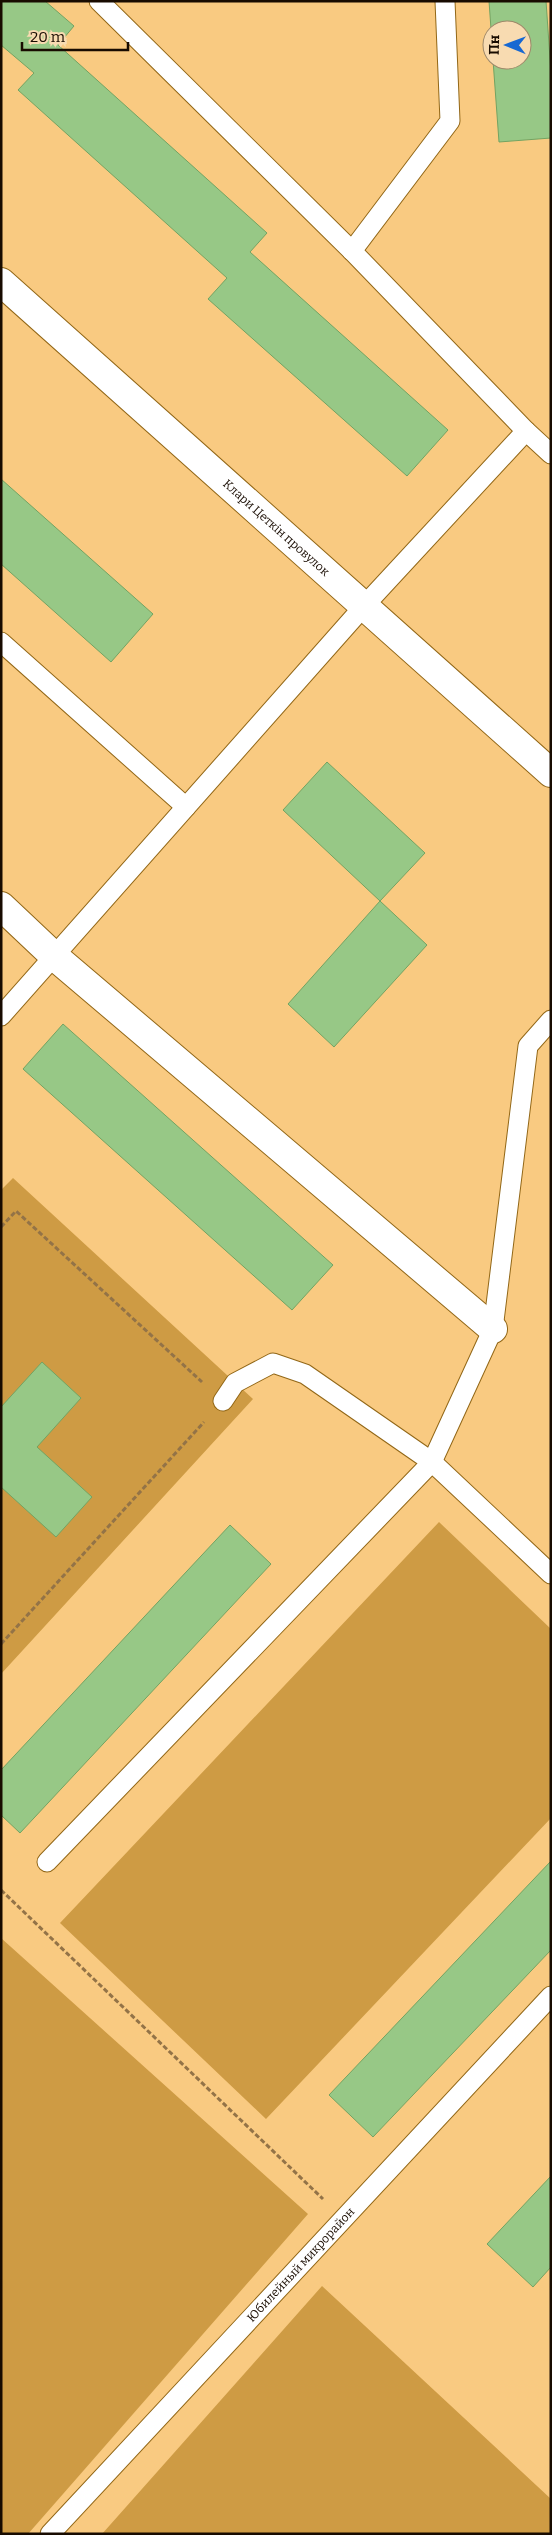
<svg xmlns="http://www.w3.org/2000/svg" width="552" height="2535" viewBox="0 0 552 2535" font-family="Bitter,serif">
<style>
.green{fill:#ce9b44}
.building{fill:#97c886;stroke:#73a362}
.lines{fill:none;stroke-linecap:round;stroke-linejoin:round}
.service-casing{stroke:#926717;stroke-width:21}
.minor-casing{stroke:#926717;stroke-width:30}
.path{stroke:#937347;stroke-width:3;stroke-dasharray:5 2.5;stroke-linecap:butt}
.service{stroke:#fff;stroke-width:19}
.minor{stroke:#fff;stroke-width:28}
.labels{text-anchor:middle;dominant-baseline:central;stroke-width:4;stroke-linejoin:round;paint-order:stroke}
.street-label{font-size:12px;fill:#180b00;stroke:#f8dbb1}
</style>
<rect width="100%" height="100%" fill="#f9ca81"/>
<!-- green -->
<path class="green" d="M13,1178L253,1399L1,1674V1190Z
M439,1522L551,1629V1818L266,2119L60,1923Z
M1,1938L308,2214L28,2534H1Z
M322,2286L551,2499V2534H102Z"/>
<!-- building -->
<path class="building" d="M1,1H45L74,26L58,45L267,233L250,252L448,430L407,476L208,299L227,278L18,90L34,73L1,45Z
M489,1H546L551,73V138L499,142L493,60H522V30H492V43Z
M1,479L153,614L111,662L1,564Z
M327,762L425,853L380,901L283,810Z
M380,901L427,945L334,1047L288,1004Z
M63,1024L333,1265L292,1310L23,1069Z
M42,1362L81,1398L37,1447L92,1497L56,1537L1,1487V1407Z
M230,1525L271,1564L20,1833L1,1815V1770Z
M551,1861V1950L373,2137L329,2095Z
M551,2176V2267L533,2287L487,2244Z"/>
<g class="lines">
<defs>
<g id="service">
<path d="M352,251L450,121L445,1"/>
<path d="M526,431L551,454"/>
<path d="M1,642L186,807"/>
<path d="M1,1016L364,606L526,431L352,251L99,1"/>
<path d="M223,1401L235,1383L273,1363L305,1374L432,1462L551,1574"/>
<path d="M47,1862L432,1462L493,1329L528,1046L551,1020"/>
<path id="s1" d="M50,2534L551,1996"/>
</g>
<g id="minor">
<path id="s2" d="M1,282L551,773"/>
<path d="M1,906L54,956L493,1329"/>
</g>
</defs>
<!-- service casing -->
<use href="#service" class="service-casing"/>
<!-- minor casing -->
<use href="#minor" class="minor-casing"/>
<!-- path -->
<path class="path" d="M1,1227L16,1211L202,1382
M1,1644L204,1422
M1,1890L323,2199"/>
<!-- service -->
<use href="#service" class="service"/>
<!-- minor -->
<use href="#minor" class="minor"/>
</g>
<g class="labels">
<!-- street labels -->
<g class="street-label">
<text stroke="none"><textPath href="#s2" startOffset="369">Клари Цеткін провулок</textPath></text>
<text stroke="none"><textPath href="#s1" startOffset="368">Юбилейный микрорайон</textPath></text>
</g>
</g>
<!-- border -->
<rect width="552" height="2535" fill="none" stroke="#180b00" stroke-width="5"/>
<!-- north arrow -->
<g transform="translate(507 45) rotate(271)"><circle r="24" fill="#f8dbb1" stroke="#9e886a"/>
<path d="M0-4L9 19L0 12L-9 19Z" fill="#1768d2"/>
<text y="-8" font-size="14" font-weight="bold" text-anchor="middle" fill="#180b00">Пн</text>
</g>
<!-- scale -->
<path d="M22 42v8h106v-8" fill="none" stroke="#180b00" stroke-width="2.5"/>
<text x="30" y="42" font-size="15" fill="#180b00" stroke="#f8dbb1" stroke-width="4" paint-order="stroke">20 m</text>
</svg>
